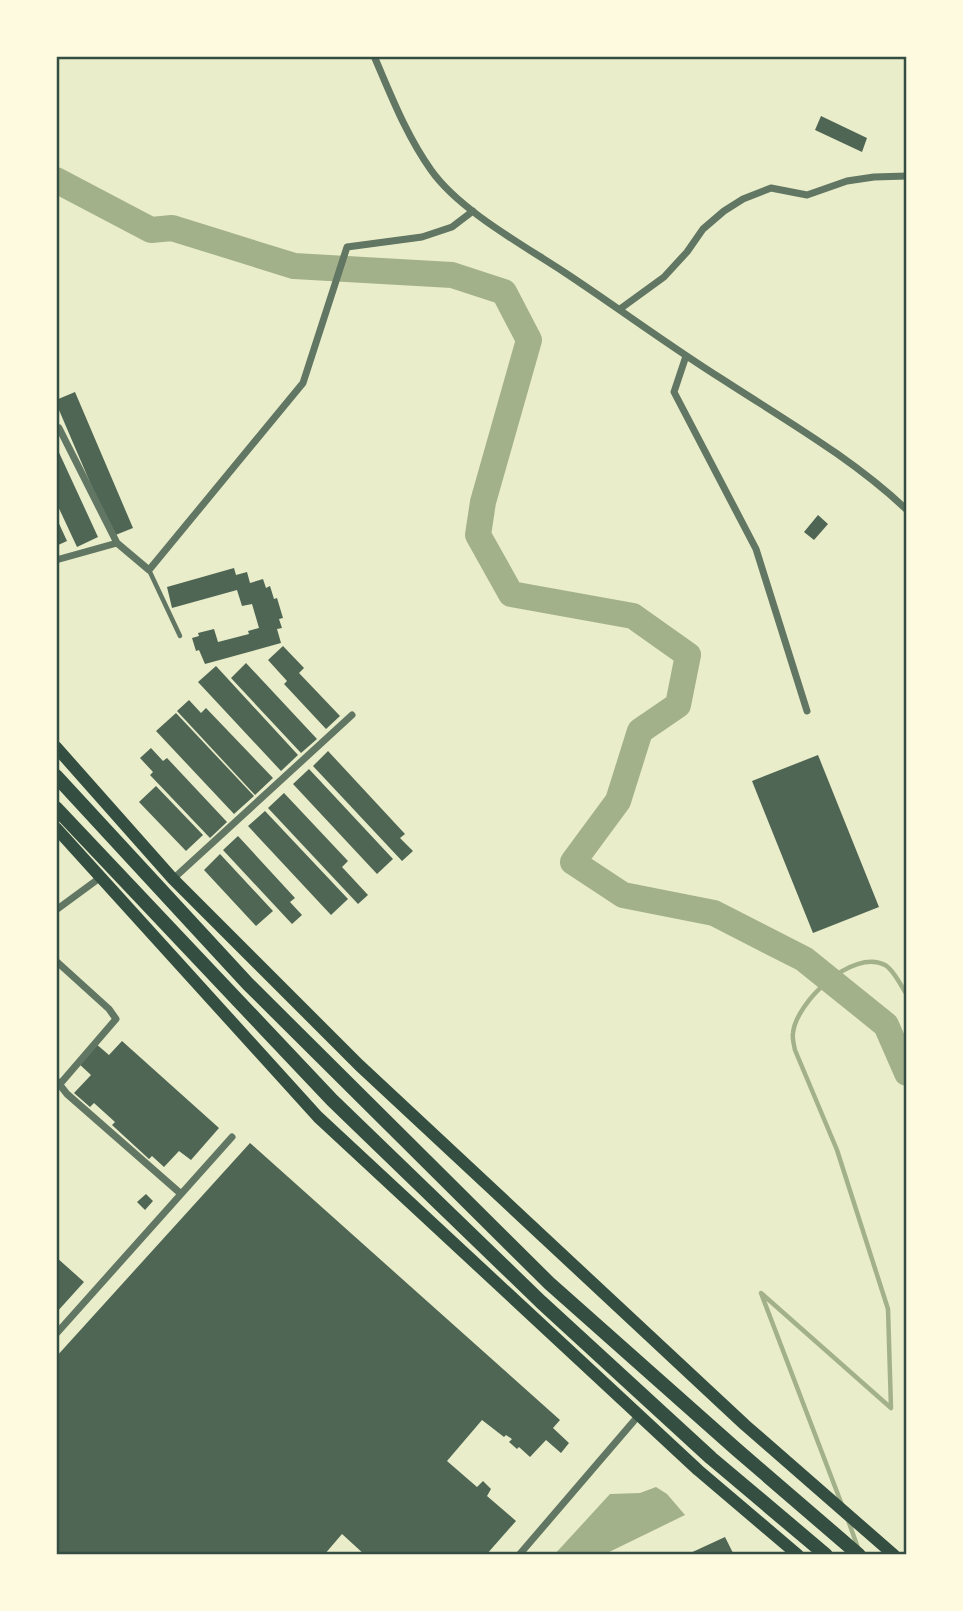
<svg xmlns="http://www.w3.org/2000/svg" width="963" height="1611" viewBox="0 0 963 1611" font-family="'Open Sans',sans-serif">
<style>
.water{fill:#a3b18a}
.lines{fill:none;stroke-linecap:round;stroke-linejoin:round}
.stream{stroke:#a3b18a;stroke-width:4.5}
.river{stroke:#a3b18a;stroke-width:26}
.building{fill:#4f6655}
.service{stroke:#617663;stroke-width:4.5}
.minor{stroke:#617663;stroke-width:7}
.primary{stroke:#344e41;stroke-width:12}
.trunk{stroke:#344e41;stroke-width:14}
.neatline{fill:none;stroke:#344e41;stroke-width:2.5}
</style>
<rect width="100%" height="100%" fill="#e9edc9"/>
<!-- water -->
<path class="water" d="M656,1487L667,1494L685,1515L603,1555H554L610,1494L640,1493Z"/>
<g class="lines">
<!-- stream -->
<path class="stream" d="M842,1505L761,1293L891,1408L888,1309L837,1150L795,1050C794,1045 792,1038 793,1033C796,1002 853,948 885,965C894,970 901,986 907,995
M848,1520L858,1548"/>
<!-- river -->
<path class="river" d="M56,180L151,230L172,228L294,266L452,275L504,292L529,340L483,502L478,535L511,594L633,616L688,655L678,705L640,731L618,801L573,862L623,895L714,913L804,959L886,1025L907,1073"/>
</g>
<!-- building -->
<path class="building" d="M821,116L867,138L862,152L815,130Z
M75,392L133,528L113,536L56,403V400Z
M56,446L98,537L77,547L56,502Z
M818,515L828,524L814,540L804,532Z
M56,517L67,541L56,546Z
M234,568L236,575L247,572L250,583L263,579L266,588L270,586L274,599L277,598L283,618L279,619L282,628L277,629L281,643L205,664L199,650L196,651L192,638L199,636L198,633L214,629L218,642L249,634L248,631L259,628L252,604L242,606L237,590L172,608L167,587Z
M283,646L304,668L299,673L340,716L326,729L284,684L287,681L268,660Z
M246,663L317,739L301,753L231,678Z
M216,666L298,755L281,771L198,682Z
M189,700L201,713L206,708L273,778L255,795L177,711Z
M176,713L254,796L234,814L156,731Z
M151,748L163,761L167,758L227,822L210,838L150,775L153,772L140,758Z
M328,751L405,834L400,838L413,851L402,861L313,766Z
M818,755L879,907L813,933L752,781Z
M309,769L393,859L377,874L293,784Z
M156,786L203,835L186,851L139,802Z
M284,793L348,861L342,867L368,895L358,904L268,808Z
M265,811L348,899L331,915L248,826Z
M238,836L295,898L290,902L302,915L292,924L223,850Z
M220,854L273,911L256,926L204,870Z
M122,1041L219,1128L191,1160L179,1151L164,1167L152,1156L149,1159L112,1125L115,1122L94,1103L90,1107L74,1093L91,1075L77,1062L95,1043L109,1055Z
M250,1143L560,1420L553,1428L569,1443L561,1453L546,1440L530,1457L519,1447L517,1449L509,1442L512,1439L506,1435L504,1437L482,1420L447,1461L477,1487L483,1481L491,1489L487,1496L516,1521L486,1555H365L342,1534L324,1555H56V1357Z
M146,1194L153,1201L145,1210L137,1202Z
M56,1257L84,1282L56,1313Z
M725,1537L734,1555H686Z"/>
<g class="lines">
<!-- service -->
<path class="service" d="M149,570L180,636"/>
<!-- minor -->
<path class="minor" d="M374,56C391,95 406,135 431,170C459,210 523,245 564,272C617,307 668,345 722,379C785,420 852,458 907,510
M620,309L664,277L687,252L703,229L724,211L743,199L771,188L807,195L847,181L874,177L907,176
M686,356L674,392L756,549L807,711
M59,428L117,543
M56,560L117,543L149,570L303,383L347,247L422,237L452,227L473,211
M173,879L352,715
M56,910L101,877
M56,961L109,1009L116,1019L60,1084
M56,1080L67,1094L180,1193
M56,1334L232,1137
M519,1555L639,1415"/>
<!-- primary -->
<path class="primary" d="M56,747L173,879L359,1065L745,1425L894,1555
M56,828L318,1117L698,1470L798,1555"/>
<!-- trunk -->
<path class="trunk" d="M56,776L248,984L549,1283L736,1449L859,1555
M56,808L332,1100L541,1302L711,1458L826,1555"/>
</g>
<!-- border -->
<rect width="963" height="1611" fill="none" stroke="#fefae0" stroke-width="116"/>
<rect x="58" y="58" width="847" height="1495" class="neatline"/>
</svg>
